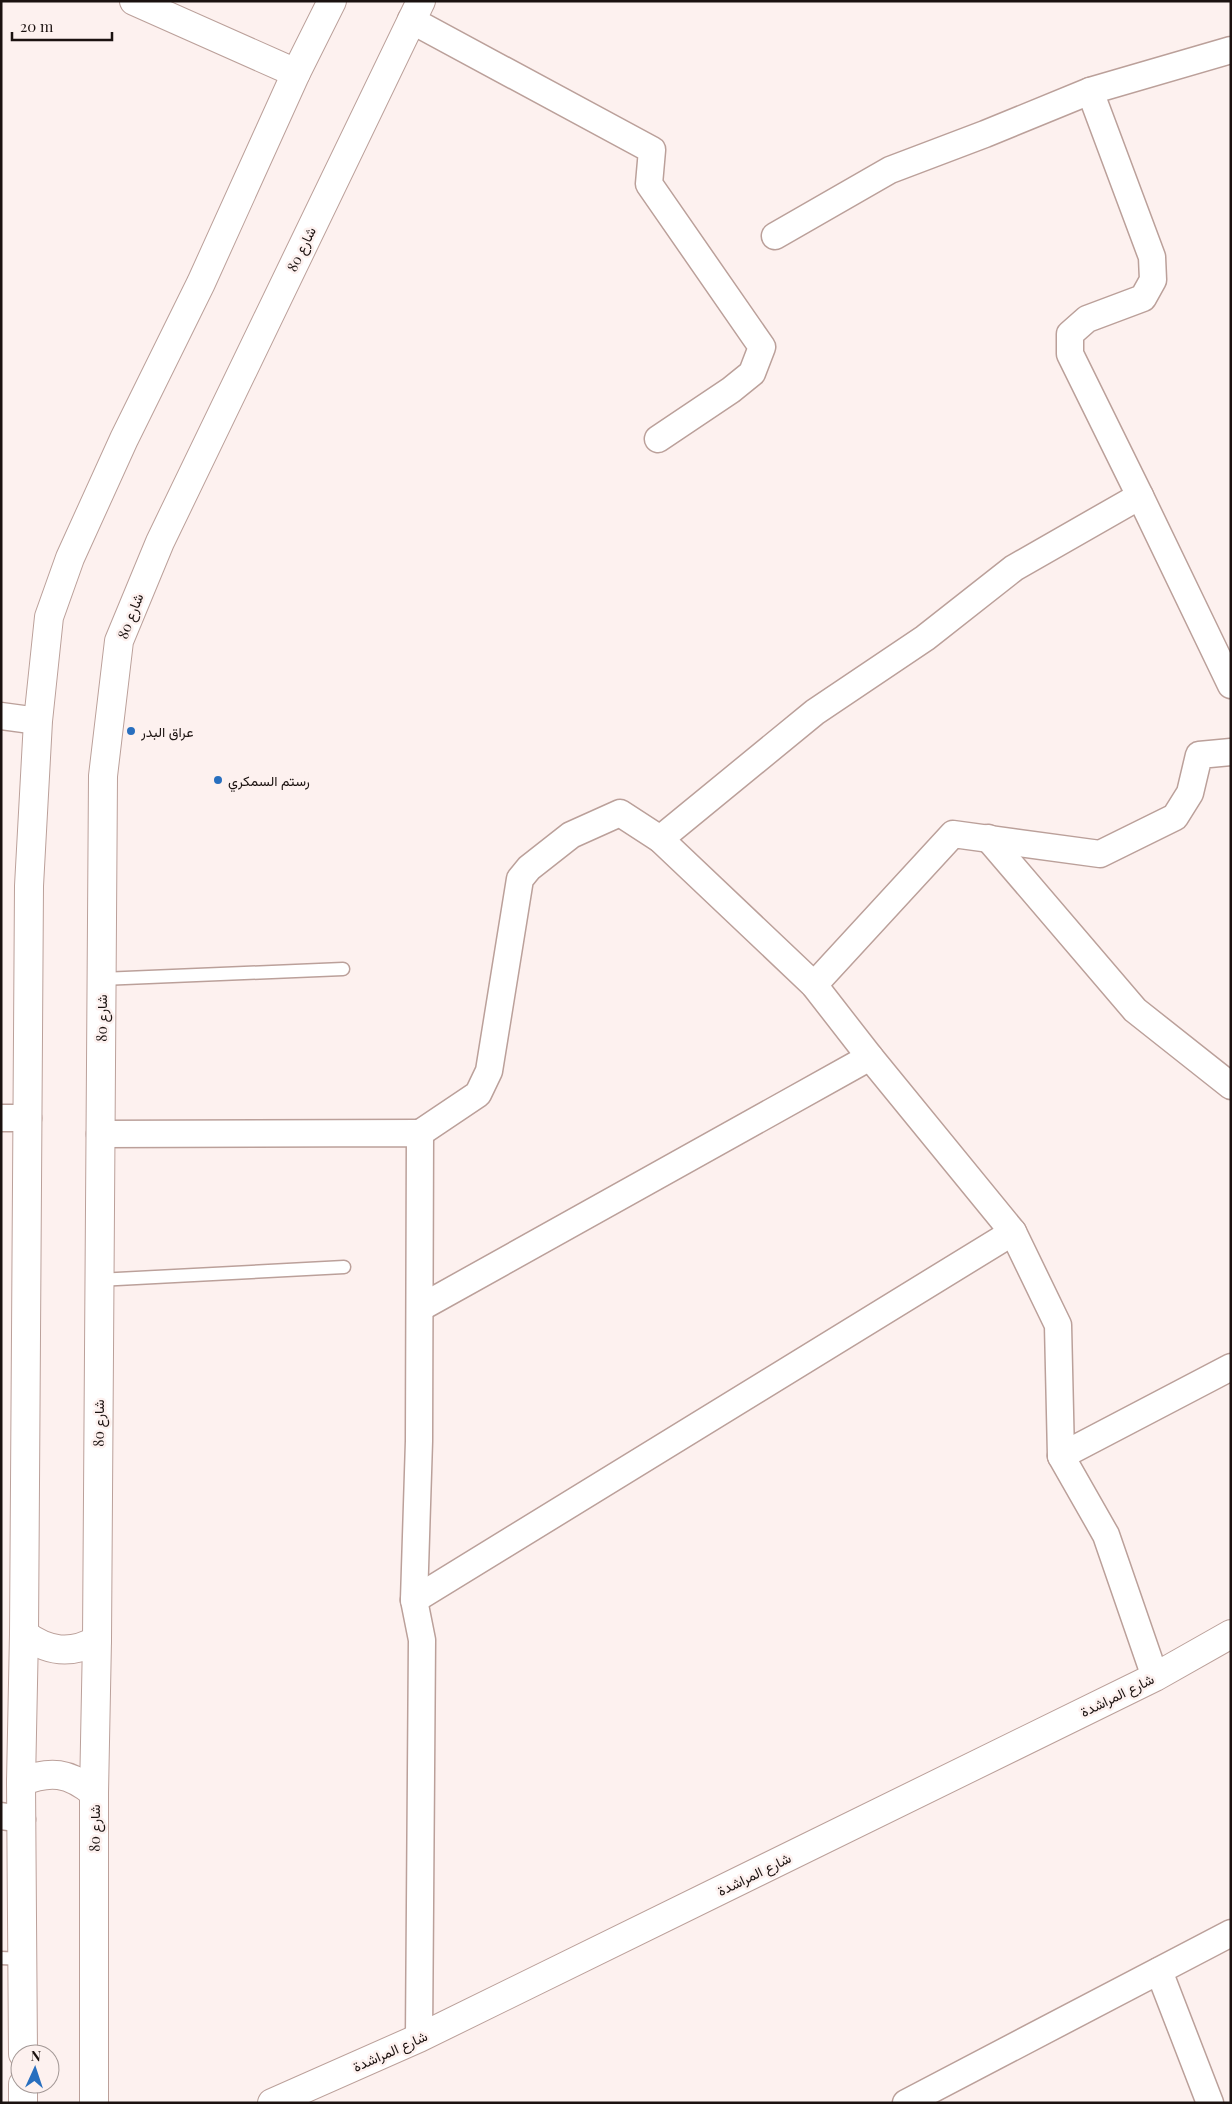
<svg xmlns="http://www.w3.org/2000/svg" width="1232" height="2104" viewBox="0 0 1232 2104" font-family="'Playfair Display',Vazirmatn,serif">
	<rect width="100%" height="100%" fill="#fdf1ef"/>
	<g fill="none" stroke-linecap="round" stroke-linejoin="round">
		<g stroke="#bba09a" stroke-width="15">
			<g id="service">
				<path d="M101,979L343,969"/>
				<path d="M98,1280L344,1267"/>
				<path d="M1,1958L23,1959"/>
			</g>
		</g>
		<g stroke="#bba09a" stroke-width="29">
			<g id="minor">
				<path d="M411,20L652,150L649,184L762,347L752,373L731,390L658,439"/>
				<path d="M775,236L890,170L985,134L1090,91L1231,50"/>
				<path d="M1140,496L1231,685"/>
				<path d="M1,716L38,721"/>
				<path d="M988,838L1135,1010L1231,1086"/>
				<path d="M660,839L815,712L925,638L1014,568L1140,496L1070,354V334L1087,319L1143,298L1153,280L1152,257L1090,91"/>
				<path d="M814,985L953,834L1100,854L1175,817L1190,793L1199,755L1231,752"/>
				<path d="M1,1118H28"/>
				<path d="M420,1133L478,1094L489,1071L520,879L529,868L571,835L620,813L660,839L814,985L870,1057L1013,1232L1058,1325L1061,1456L1106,1535L1155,1677"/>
				<path d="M100,1134L420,1133L419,1441L414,1600L422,1640L419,2038"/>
				<path d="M420,1308L870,1057"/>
				<path d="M1061,1456L1231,1367"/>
				<path d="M414,1600L1013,1232"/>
				<path d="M1,1816L22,1819"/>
				<path d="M1159,1971L1210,2103"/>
				<path d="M906,2103L1231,1933"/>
			</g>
		</g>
		<g stroke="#bba09a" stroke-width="30">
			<g id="tertiary">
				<path d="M134,1L296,73"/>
				<path d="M272,2103L419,2038L1155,1677L1231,1634"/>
			</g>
		</g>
		<g stroke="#bba09a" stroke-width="30">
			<g id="secondary">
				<path d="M24,1634C48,1652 71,1655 97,1640"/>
				<path d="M21,1782C50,1770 69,1772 94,1793"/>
				<path d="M23,2054L21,1782L24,1634L29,886L38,721L49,617L70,558L124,439L201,283L296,73L332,1"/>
				<path d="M23,2084V2103"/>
				<path d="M94,2103V1793L97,1640L103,776L119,641L160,542L421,1"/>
			</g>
		</g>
		<use href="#service" stroke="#fff" stroke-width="12"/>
		<use href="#minor" stroke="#fff" stroke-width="26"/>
		<use href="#tertiary" stroke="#fff" stroke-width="28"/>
		<use href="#secondary" stroke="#fff" stroke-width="28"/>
	</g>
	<g fill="#286fbf" stroke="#fdf1ef" stroke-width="2">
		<circle cx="131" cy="731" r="5"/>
		<circle cx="218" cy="780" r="5"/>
	</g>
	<g text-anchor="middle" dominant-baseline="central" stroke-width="5" stroke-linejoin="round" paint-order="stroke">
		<g font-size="14" fill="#1b1210" stroke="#fdf1ef">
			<text transform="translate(301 249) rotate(-64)">شارع 80</text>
			<text transform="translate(130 616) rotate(-69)">شارع 80</text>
			<text transform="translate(101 1018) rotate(-90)">شارع 80</text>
			<text transform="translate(98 1423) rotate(-90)">شارع 80</text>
			<text transform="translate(1117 1695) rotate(-26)">شارع المراشدة</text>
			<text transform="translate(94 1828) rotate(-90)">شارع 80</text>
			<text transform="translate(754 1874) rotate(-26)">شارع المراشدة</text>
			<text transform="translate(390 2051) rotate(-24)">شارع المراشدة</text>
		</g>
		<g font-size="14" fill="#1b1210" stroke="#fdf1ef" text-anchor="start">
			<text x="141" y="731">عراق البدر</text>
			<text x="228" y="780">رستم السمكري</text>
		</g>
	</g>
	<rect width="1232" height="2104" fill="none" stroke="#1b1210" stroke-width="5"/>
	<g transform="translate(35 2069) rotate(3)"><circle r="24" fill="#fdf1ef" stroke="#a39896"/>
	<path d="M0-4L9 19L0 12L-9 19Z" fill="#286fbf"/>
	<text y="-8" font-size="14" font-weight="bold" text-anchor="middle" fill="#1b1210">N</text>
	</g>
	<path d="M12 32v8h100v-8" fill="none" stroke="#1b1210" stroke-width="2.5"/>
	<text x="20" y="32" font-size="15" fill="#1b1210" stroke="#fdf1ef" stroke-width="4" paint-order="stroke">20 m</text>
</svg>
